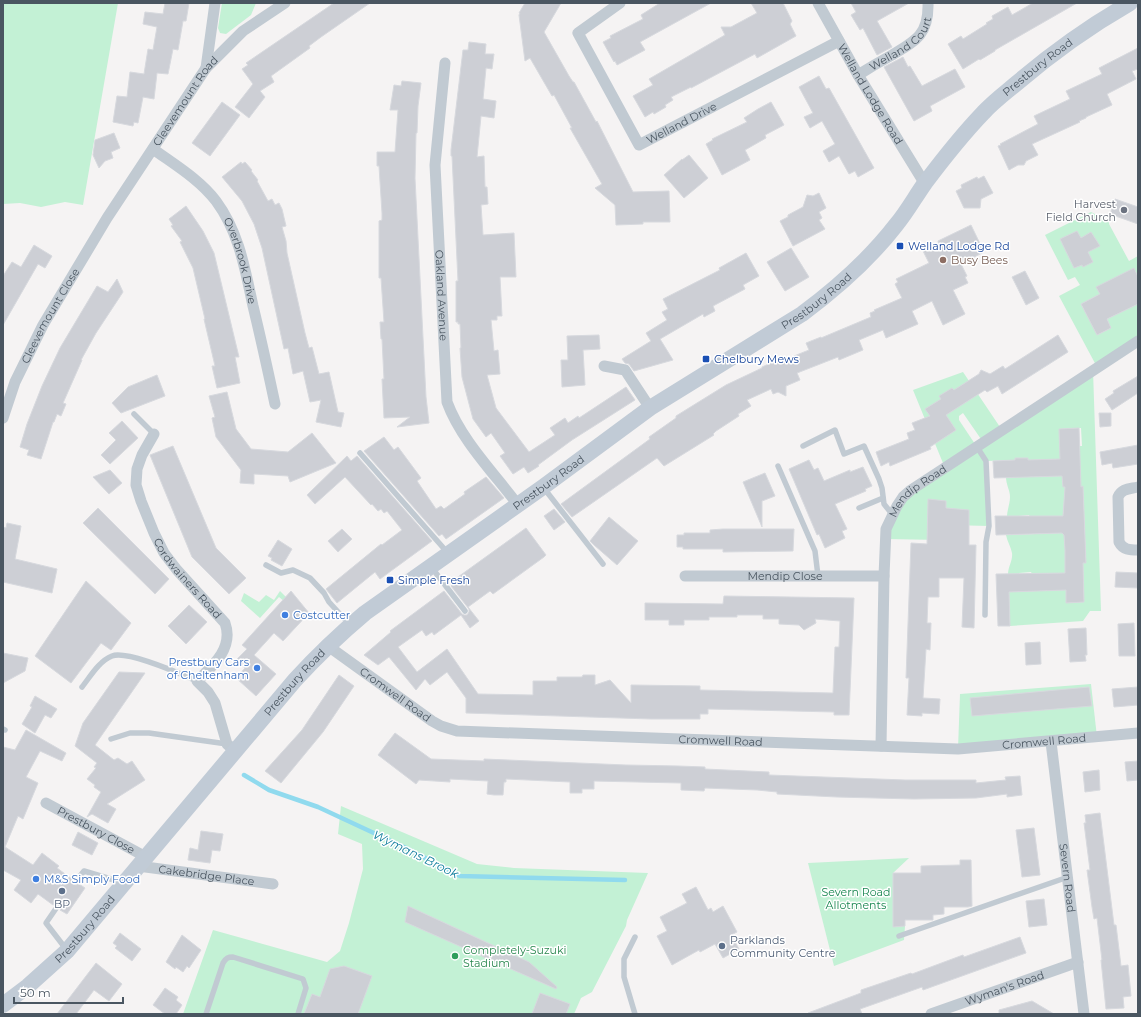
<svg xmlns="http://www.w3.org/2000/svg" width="1141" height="1017" viewBox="0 0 1141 1017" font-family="Montserrat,sans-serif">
	<rect width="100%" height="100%" fill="#f5f3f3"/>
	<g fill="#c3f1d5" fill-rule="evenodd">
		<path d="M3,3H118L83,205L65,202L41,207L20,203L3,204Z"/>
		<path d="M222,3H256L251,15L226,34L220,33L218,28Z"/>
		<path d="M1091,212L1109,221V224L1129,261L1138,256V286L1096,296L1081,304L1097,335L1111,328L1107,319L1138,304V341L1097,367L1059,296L1080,285L1075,277L1068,280L1045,235Z"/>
		<path d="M1093,370L1101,611H1090L1083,621L1010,626L1009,592L1066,590V603L1084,602L1083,563L1086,562L1083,487H1081L1079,446H1082L1081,428L1059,429L1060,446L1062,459L1028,460V458H1015V460L986,461L989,526L950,525L941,540L886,539L897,506L945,468L913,390L963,372L1002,430ZM963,413L983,442L977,447L959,420V416Z"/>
		<path d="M1062,476L1063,486L1065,487L1066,500L1064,501L1063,514L1066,516L1030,517L1029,515L1007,517C1007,510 1010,504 1010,497C1010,490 1006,485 1006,477Z"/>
		<path d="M1062,533L1064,535L1065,549H1067L1065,573L1032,574L1031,572L1019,573V575H1008C1008,566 1013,561 1012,553C1011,547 1007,541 1006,535Z"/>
		<path d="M280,591L288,599L285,602L279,597L260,618L241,601L244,593L259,602L266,595L274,600Z"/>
		<path d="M1091,684L1097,737L958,749L960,694Z"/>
		<path d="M341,806L477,864L514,868L648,873L627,920L626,926L592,992L581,998L574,1014H183L213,930L327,962L340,951L349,923L363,869L362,844L338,834Z"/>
		<path d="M909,858L893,873V926H905L904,940L834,966L808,863Z"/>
	</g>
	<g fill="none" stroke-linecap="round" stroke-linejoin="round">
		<path stroke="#90daee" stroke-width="4.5" d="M244,775L269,790L318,807L406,848L460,876L625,880"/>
	</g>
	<g fill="#cdcfd5" stroke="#d7d9de">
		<path d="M165,3H189L186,21H183L178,50L173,49L168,74L157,73L154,99L143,97L138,123L134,122L133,126L113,122L117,96L127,97L130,72L144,74L148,49L153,50L157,27L143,24L145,12L163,14Z"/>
		<path d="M334,3H370L321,37L309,46L310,48L271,76L274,82L260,91L265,97L249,118L235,107L253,84L242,69L248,65L246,63Z"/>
		<path d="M525,3H561L544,32L569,76L573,82H574L596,122L597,121L633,192L669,191L670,222H643V224L616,225L615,205L595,188L602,184L570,128H572L554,95L552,96L530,58L525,61L519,15L520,13H519Z"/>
		<path d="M660,3H711L640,42L645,50L617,65L615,61L614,62L603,42L611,38L610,36L643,19L641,15Z"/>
		<path d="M751,3H783L792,21L790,24L796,36L757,58L755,54L691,88V87L671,97L673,100L665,105L666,107L654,114L653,112L645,117L633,96L653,85L649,79L725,35L721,27H731L757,13Z"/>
		<path d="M851,3H909L877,21L892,47L877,55L863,28L860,30L851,15L856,12Z"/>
		<path d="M1033,3H1077L995,50V51L980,60L979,59L963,69L948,44L961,36L963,39L987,24L986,23L993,19L992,16L1008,7L1012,15Z"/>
		<path d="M469,42L486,44L485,54H494L492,69L486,68L483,99L496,101L494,118L481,116L477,157L484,156L485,187H487L488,204L481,205L483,235L514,233L516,277H500L502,316H497V320H491L494,351L498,350L500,374L487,375L496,408L529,452L555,435L550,428L565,418L568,423L578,416L579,418L626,387L635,400L572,440L538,465L539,466L528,473L524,467L513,474L500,456L505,453L491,433L486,437L473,419L462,377L460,348H461L460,324H458V322H456V281H458L452,156H451V150L463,50H468Z"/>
		<path d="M1138,48V69L1132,71L1136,79L1107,94L1112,105L1086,117V118L1079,121L1080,122L1032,144L1038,155L1026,161L1024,165H1018L1009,170L998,146L1001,145L1000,144L1038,124L1034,116L1070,99L1066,91L1102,74L1099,68Z"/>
		<path d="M903,57L908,67L910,66L922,86L955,69L965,87L930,106L932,111L914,121L884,67Z"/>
		<path d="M819,76L826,89L829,88L874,168L858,177L855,171L849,174L839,156L829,162L823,151L835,144L822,121L810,128L804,117L813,113L799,87Z"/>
		<path d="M402,81L421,83L418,106L417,133H416L415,178L426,397L429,423L397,427L410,417L384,418L382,379H384L382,339H381L380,322H384L381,278H379V221L382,220V213L379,166H377V152H395L398,110H390L394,85L401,86Z"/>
		<path d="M222,102L240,115L210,156L192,143Z"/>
		<path d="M771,102L784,125L765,135L766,138L745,150L750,160L722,175L706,144L713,140L712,139L747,122L744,118L758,109Z"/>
		<path d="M114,133L120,148L111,152L113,158L105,161L99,168L93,155L95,140Z"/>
		<path d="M689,155L708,178L684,198L664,175L682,159V160Z"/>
		<path d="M241,162L242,164L245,162L252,170L251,171L258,180L257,181L268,201L272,199L275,205L279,203L282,209L286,226L282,227L286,241L287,253L305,333L309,348L312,347L319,374L329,372L338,412L344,413L341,427L316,422L321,400L310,402L303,371L293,374L288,348L284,349L262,248L254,224L242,201L222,177Z"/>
		<path d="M984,176L993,193L981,199L980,208H964L956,191L962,188L961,185L977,177L978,179Z"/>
		<path d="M819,193L826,208L819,212L822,218L819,220L825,229L793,246L780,221L788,217V215L803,207L807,195L813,196Z"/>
		<path d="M1115,199L1138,207V224L1110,214Z"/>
		<path d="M186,206L203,231L214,253L239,357H235L240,383L217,388L212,366H215L204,319H205L193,268L180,242L182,241L171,226L173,225L169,219Z"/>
		<path d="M971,225L984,252L961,264L967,276L965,277L968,283L953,290L965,314L943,325L932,301L912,311L918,324L886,338L883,330L859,340L863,350L839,360L838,357L797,373L800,380L786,386V396L778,392L773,394L771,389L747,400L751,406L738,414L739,416L716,431L713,434L714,435L664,466L657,458L572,517L561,504L650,439L649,437L676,418V416L726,385L762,368V367L773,362L774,364L809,350L806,343L821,337V338L871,317L870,313L875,311L874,310L902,298L895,284L898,282L896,279L929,263L923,251L939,244L938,241Z"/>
		<path d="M1077,231L1081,238L1091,232L1100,246L1088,252L1093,262L1083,267L1082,265L1074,268L1060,239Z"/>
		<path d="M34,245L52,256L45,268L38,264L3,325V276L12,262L21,267Z"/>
		<path d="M791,248L809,277L785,291L767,262Z"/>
		<path d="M746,253L759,276L743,285L745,289L713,306L715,311L704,317L703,314L660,339L673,360L634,371L629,364L625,363L622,359L651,341L646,333L667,320L662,312L668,309L663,299L720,270L719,268Z"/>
		<path d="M1134,268L1138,277V304L1107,319L1111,328L1097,335L1081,304L1100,294L1096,287Z"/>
		<path d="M1025,271L1039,298L1026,305L1012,277Z"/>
		<path d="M117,279L123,292L96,333L81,360H82L63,403L66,404L61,416L57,414L54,422H53L41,459L27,455L29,450L20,447L27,424L42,386L60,348L97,286L108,292Z"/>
		<path d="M599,335L600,349L583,350L585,385L562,387L561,360H568L567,336Z"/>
		<path d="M1058,335L1068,352L1002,394L998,386L987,392L985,390L946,415L956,430L930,447L931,449L890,466L889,462L881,466L876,452L909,439L907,433L915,430L912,423L930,416L925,409L941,399L939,396L952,388L954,390L979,374L981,370L990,374L1003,366L1005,369Z"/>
		<path d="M157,375L165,396L121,413L112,403L128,387Z"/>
		<path d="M1138,376V393L1112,410L1105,399L1114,393L1113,391Z"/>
		<path d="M227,392L236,429L251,449L288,452L312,433L336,463L290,482L288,476L254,474V484L240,483L241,470L216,437L212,418L215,417L209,396Z"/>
		<path d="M1099,413H1111V426L1100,427Z"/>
		<path d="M122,421L138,438L110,464L101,455L116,440L109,433Z"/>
		<path d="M1079,428L1081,487L1083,486L1086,563H1083L1084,602L1066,603V590L1009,592L1010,626H998L996,574L1065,573V550L1064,535L1062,533L996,535L995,516H1063L1065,487H1063L1062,476L994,478L993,461L1015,460V458H1028V460L1060,459L1059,429Z"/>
		<path d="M384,437L394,450L398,447L421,478L417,481L436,509L441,506L444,509L465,494L464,492L486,477L504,498L446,539L442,534L439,536L364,451Z"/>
		<path d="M1138,445V464L1113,468L1112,463L1102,465L1100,452Z"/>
		<path d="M173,446L216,548L246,578L229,594L192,557L150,455Z"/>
		<path d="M347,456L351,461L357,456L432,541L380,579L375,572L337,603L326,589L381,544L382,545L402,530L387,511L384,513L381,509L378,511L372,504L371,505L345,477L315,504L307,495Z"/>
		<path d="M809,460L814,470L818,468L824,481L850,470V472L863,467L872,486L865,489L866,491L835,504L847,529L842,531L845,538L825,548L819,534L817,535L789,469Z"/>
		<path d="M110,470L122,483L109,494L93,477Z"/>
		<path d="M765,473L775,496L762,501V527L743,482Z"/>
		<path d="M928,499L946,501V508L969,510V545H976L974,628L962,627L964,578H939V597H928L927,623H931L930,650L926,649L923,698L940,699L939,714L922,713V716L907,715L909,678H906L911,543L927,544Z"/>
		<path d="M98,508L169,579L155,594L83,523Z"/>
		<path d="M554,509L565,522L554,530L544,516Z"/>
		<path d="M609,517L638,541L617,565L594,545L590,541Z"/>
		<path d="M7,523L21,526L15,559L57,569L52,593L3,582V527L6,528Z"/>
		<path d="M526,528L546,555L544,557L493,594L490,591L468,607L479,621L470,628L461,615L434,635L432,632L426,636L422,630L398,647L417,672L447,649L478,694L533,695V681H557V677H582L583,675H595V685L610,680L631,703V685L700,686V690L833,693L835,647H839L840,621L815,619L816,623L804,630L799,625L779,624V619H763V615H737V617H709V620H684V625H669V620H645V603L723,604L724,596L854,598L849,715H834V712L708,709V714H700V719H651L466,713V698L447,672L430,685L425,679L416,690L389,657L378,665L364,655L391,632L390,631L444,591L462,614L464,615H467L469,612V609L451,586L453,584L451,582Z"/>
		<path d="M342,529L352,539L338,552L328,541Z"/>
		<path d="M723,529H794L793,551L723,552V549H683V547H677V535H684V533H710V530Z"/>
		<path d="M278,540L292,549L282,566L271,560L272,558L268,556Z"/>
		<path d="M1116,572L1138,573V588L1115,587Z"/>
		<path d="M86,581L131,623L111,650L101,643L71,683L35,656Z"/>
		<path d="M291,591L309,613L283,641L274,633L254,655L276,674L256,696L236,678L245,668L236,660L247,649L242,645Z"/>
		<path d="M189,605L207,622L186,644L168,626Z"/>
		<path d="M1134,623L1135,656H1119L1118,624Z"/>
		<path d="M1086,628L1087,655H1085L1086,661L1070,662L1068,629Z"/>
		<path d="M1040,642L1041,664L1026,665L1025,643Z"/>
		<path d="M3,653L28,658L25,671L3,683Z"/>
		<path d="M119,672L145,673L95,745L114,760L118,758L127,764L132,761L145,780L107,804L116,809L108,823L92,814L87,817L101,792L94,787L95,785L87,779L96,768L94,767L97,763L75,746L83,723Z"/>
		<path d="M339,675L354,686L323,732L281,783L265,771L302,730Z"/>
		<path d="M1089,687L1092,706L972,716L970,698Z"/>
		<path d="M1138,687V705L1114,707L1112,689Z"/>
		<path d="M35,696L57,709L51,718L45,715L35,733L22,724L32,707L30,706Z"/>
		<path d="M26,730L66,753L62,761L40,751L26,777L38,783L23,819L18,816L5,847L33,865L42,853L59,866L57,868L72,879L73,884L76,885L79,884L85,888L67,914L60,910L61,907L60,904L57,903L53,905L38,894L31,903L14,890L21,880L3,870V747L15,750Z"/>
		<path d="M395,733L431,759L484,761V759L626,765L678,766L705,767V769L769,772V775L905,780H976V783L1006,780L1005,777L1020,776L1022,795L1007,797V794L976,798L914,799L837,797L777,794V792L757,790L705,788L704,791L681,790V783L594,781V789H582V793H570V782L506,779V782H504L503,795H494L487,794L488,781L450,779V782L419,780L416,784L378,755Z"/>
		<path d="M1138,761V780L1127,781L1125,762Z"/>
		<path d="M1099,770L1100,790L1085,792L1083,772Z"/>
		<path d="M1100,813L1114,925H1116L1121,966L1128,965L1131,996L1123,997L1124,1008L1106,1009L1101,960H1102L1097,918L1094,919L1092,907L1087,870H1090L1084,823H1086L1085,815Z"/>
		<path d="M1034,828L1040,875L1022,877L1016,830Z"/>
		<path d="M201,831L223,834L220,851L212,850L210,863L188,860L190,848L198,850Z"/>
		<path d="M78,832L98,843L92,855L72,845Z"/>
		<path d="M960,860H971L972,906L968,907H944V914L933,915V920H905V926L893,927V873H921V866L960,865Z"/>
		<path d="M696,887L708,910L711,908L713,912L723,906L737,932L731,935L739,949L723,958L715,944L700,952L699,950L672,965L657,936L667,931L660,917L687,903L682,894Z"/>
		<path d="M1044,899L1047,925L1029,927L1026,901Z"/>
		<path d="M408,906L529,962L557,987L556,989L405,922Z"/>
		<path d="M120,933L141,949L132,961L115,948L117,946L113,943Z"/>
		<path d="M182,935L201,950L189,968L187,966L183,972L176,967L175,969L166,962Z"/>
		<path d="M1020,937L1026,953L923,990L922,987L877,1003L860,1009L862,1014H809L808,1013L861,993V990L911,973L912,974L963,955L964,957Z"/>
		<path d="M96,963L122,984L109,1001L94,990L76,1014H57Z"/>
		<path d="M344,966L372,976L358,1014H304L312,994L320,997L330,969Z"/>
		<path d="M165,988L178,997L176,1000L182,1005L176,1014H165L153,1005Z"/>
		<path d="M540,993L570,1004L566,1014H532Z"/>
		<path d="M1032,1001L1054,1014H999V1010Z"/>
	</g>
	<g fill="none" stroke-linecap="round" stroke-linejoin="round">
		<g stroke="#c1cad2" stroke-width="5.5">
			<path d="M134,414L154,434"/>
			<path d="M803,446L835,430L844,454L864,446L879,479L882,488L884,504L892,514"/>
			<path d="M977,447L986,461L989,526L986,542L985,615"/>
			<path d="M360,453L447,552"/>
			<path d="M778,466L815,551L818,576"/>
			<path d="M543,487L603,564"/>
			<path d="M859,508L883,498"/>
			<path d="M266,565L281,573L293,570L310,578L324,593L329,602L350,625"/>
			<path d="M432,568L465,611"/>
			<path d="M82,687C90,677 99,661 112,656C127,650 181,674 197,681"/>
			<path d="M3,729L5,730"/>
			<path d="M111,739L130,733H149L227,744"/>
			<path d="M76,881L84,871L121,882"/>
			<path d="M57,907L46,923L66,949"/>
			<path d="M899,936L1068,877"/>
			<path d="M635,937L624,959V977L635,1014"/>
			<path d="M206,1014L223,963C226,958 228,957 233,957L303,979L306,988L298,1014"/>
		</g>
		<g stroke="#c1cad2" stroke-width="11">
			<path id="s1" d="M620,3L578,33L639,145L839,41"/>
			<path id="s2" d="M818,3L858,75L925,184"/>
			<path id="s3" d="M445,63L435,165L447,402C461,440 494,473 518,505"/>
			<path d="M206,68L215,3"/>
			<path id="s4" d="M858,75C869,68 881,61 892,55C916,41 929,34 928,3"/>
			<path id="s5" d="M153,149C175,165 199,179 216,201C239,232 245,269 253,306C261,339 268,371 275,404"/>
			<path d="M604,366L625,370L650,408"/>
			<path id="s6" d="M3,418L15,382L43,325L107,218L206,68L243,31L285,3"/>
			<path id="s7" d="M154,434L142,455L137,469L136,485L141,501L154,533L164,553L177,570L225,623C234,648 213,666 197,681L208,692L215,703L227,744L235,751"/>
			<path d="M1138,487C1130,489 1122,488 1118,497L1119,542C1123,550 1130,550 1138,550"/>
			<path id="s8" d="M685,576H884"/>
			<path id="s9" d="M328,646L432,721L441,726L457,731L958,749L1138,733"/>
			<path id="s10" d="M1051,742L1084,1014"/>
			<path id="s11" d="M881,746L884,576L886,529L897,506L903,497L911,490L1138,341"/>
			<path id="s12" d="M46,803L146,857"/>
			<path id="s13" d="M138,866L273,884"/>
			<path id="s14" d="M931,1014L1078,962"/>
		</g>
		<path stroke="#c1cbd6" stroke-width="16" id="s15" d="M3,1005L28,986L67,951L295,680C317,656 340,634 365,613L543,487L650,408L802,314C837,288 869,260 896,225C907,212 915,197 925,183C943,159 962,135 983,113C993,102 1005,93 1017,83C1052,53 1090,26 1130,3"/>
	</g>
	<circle fill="#6b7280" stroke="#fff" stroke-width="1.5" cx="1124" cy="210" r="4"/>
	<g fill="#1a4fb4" stroke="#fff" stroke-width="1.5">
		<rect x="896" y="242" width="8" height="8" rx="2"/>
		<rect x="702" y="355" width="8" height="8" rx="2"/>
		<rect x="386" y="576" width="8" height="8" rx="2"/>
	</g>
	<circle fill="#8d6e63" stroke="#fff" stroke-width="1.5" cx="943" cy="260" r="4"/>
	<g fill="#3f7fe0" stroke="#fff" stroke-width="1.5">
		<circle cx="285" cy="615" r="4"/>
		<circle cx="257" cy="668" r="4"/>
		<circle cx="36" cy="879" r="4"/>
	</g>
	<g fill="#5c6f8a" stroke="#fff" stroke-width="1.5">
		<circle cx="62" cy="891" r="4"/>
		<circle cx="722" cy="946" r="4"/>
	</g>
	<circle fill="#2e9e5b" stroke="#fff" stroke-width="1.5" cx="455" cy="956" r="4"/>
	<g text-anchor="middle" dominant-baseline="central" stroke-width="3" stroke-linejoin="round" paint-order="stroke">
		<g font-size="11" fill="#4a5661" stroke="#fff">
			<text stroke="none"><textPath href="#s4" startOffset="54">Welland Court</textPath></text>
			<text stroke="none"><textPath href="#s15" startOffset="1408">Prestbury Road</textPath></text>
			<text stroke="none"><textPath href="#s2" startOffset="105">Welland Lodge Road</textPath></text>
			<text stroke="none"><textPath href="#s6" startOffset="367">Cleevemount Road</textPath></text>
			<text stroke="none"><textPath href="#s1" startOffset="227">Welland Drive</textPath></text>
			<text stroke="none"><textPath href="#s5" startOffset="147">Overbrook Drive</textPath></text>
			<text stroke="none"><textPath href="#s3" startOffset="233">Oakland Avenue</textPath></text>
			<text stroke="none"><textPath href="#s15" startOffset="1084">Prestbury Road</textPath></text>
			<text stroke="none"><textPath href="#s6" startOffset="113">Cleevemount Close</textPath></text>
			<text stroke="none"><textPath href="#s15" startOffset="760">Prestbury Road</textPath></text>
			<text stroke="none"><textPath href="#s11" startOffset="268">Mendip Road</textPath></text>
			<text stroke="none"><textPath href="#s8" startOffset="100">Mendip Close</textPath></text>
			<text stroke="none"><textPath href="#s7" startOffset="163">Cordwainers Road</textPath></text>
			<text stroke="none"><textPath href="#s15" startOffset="436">Prestbury Road</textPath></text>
			<text stroke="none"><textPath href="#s9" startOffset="83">Cromwell Road</textPath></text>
			<text stroke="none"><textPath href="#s9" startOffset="419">Cromwell Road</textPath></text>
			<text stroke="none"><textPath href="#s9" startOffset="743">Cromwell Road</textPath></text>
			<text stroke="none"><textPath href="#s12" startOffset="57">Prestbury Close</textPath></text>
			<text stroke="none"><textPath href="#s13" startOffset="69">Cakebridge Place</textPath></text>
			<text stroke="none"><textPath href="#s10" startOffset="137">Severn Road</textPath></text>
			<text stroke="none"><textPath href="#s15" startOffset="112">Prestbury Road</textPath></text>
			<text stroke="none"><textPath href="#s14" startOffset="78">Wyman's Road</textPath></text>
		</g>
		<g font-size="11" fill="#5b616d" stroke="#fff" text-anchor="end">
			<text x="1116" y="204">Harvest<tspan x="1116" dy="13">Field Church</tspan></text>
		</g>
		<g font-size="11" fill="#164399" stroke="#fff" text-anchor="start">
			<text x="908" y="246">Welland Lodge Rd</text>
			<text x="714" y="359">Chelbury Mews</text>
			<text x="398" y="580">Simple Fresh</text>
		</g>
		<g font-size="11" fill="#785e54" stroke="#fff" text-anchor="start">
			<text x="951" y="260">Busy Bees</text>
		</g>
		<g font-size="11" fill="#366cbe" stroke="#fff" text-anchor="start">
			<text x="293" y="615">Costcutter</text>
			<text x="249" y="662" text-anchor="end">Prestbury Cars<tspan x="249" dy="13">of Cheltenham</tspan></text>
			<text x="44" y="879">M&amp;S Simply Food</text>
		</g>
		<g font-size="11" fill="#17864f" stroke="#fff">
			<text x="856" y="892">Severn Road<tspan x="856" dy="13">Allotments</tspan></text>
		</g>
		<g font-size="11" fill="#4e5e75" stroke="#fff">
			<text x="62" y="904">BP</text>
			<text x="730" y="940" text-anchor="start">Parklands<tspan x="730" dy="13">Community Centre</tspan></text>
		</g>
		<g font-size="11" fill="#27864d" stroke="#fff" text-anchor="start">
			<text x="463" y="950">Completely-Suzuki<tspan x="463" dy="13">Stadium</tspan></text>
		</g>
		<g font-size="12" font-style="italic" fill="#0c7c9b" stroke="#fff">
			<text transform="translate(416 854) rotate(26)">Wymans Brook</text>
		</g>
	</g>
	<rect width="1141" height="1017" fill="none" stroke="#4a5661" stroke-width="8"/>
	<path d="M14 997v6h109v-6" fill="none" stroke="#4a5661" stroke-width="2"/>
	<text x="20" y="997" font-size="12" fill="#4a5661" stroke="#ffffff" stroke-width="3" paint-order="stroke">50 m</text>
</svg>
